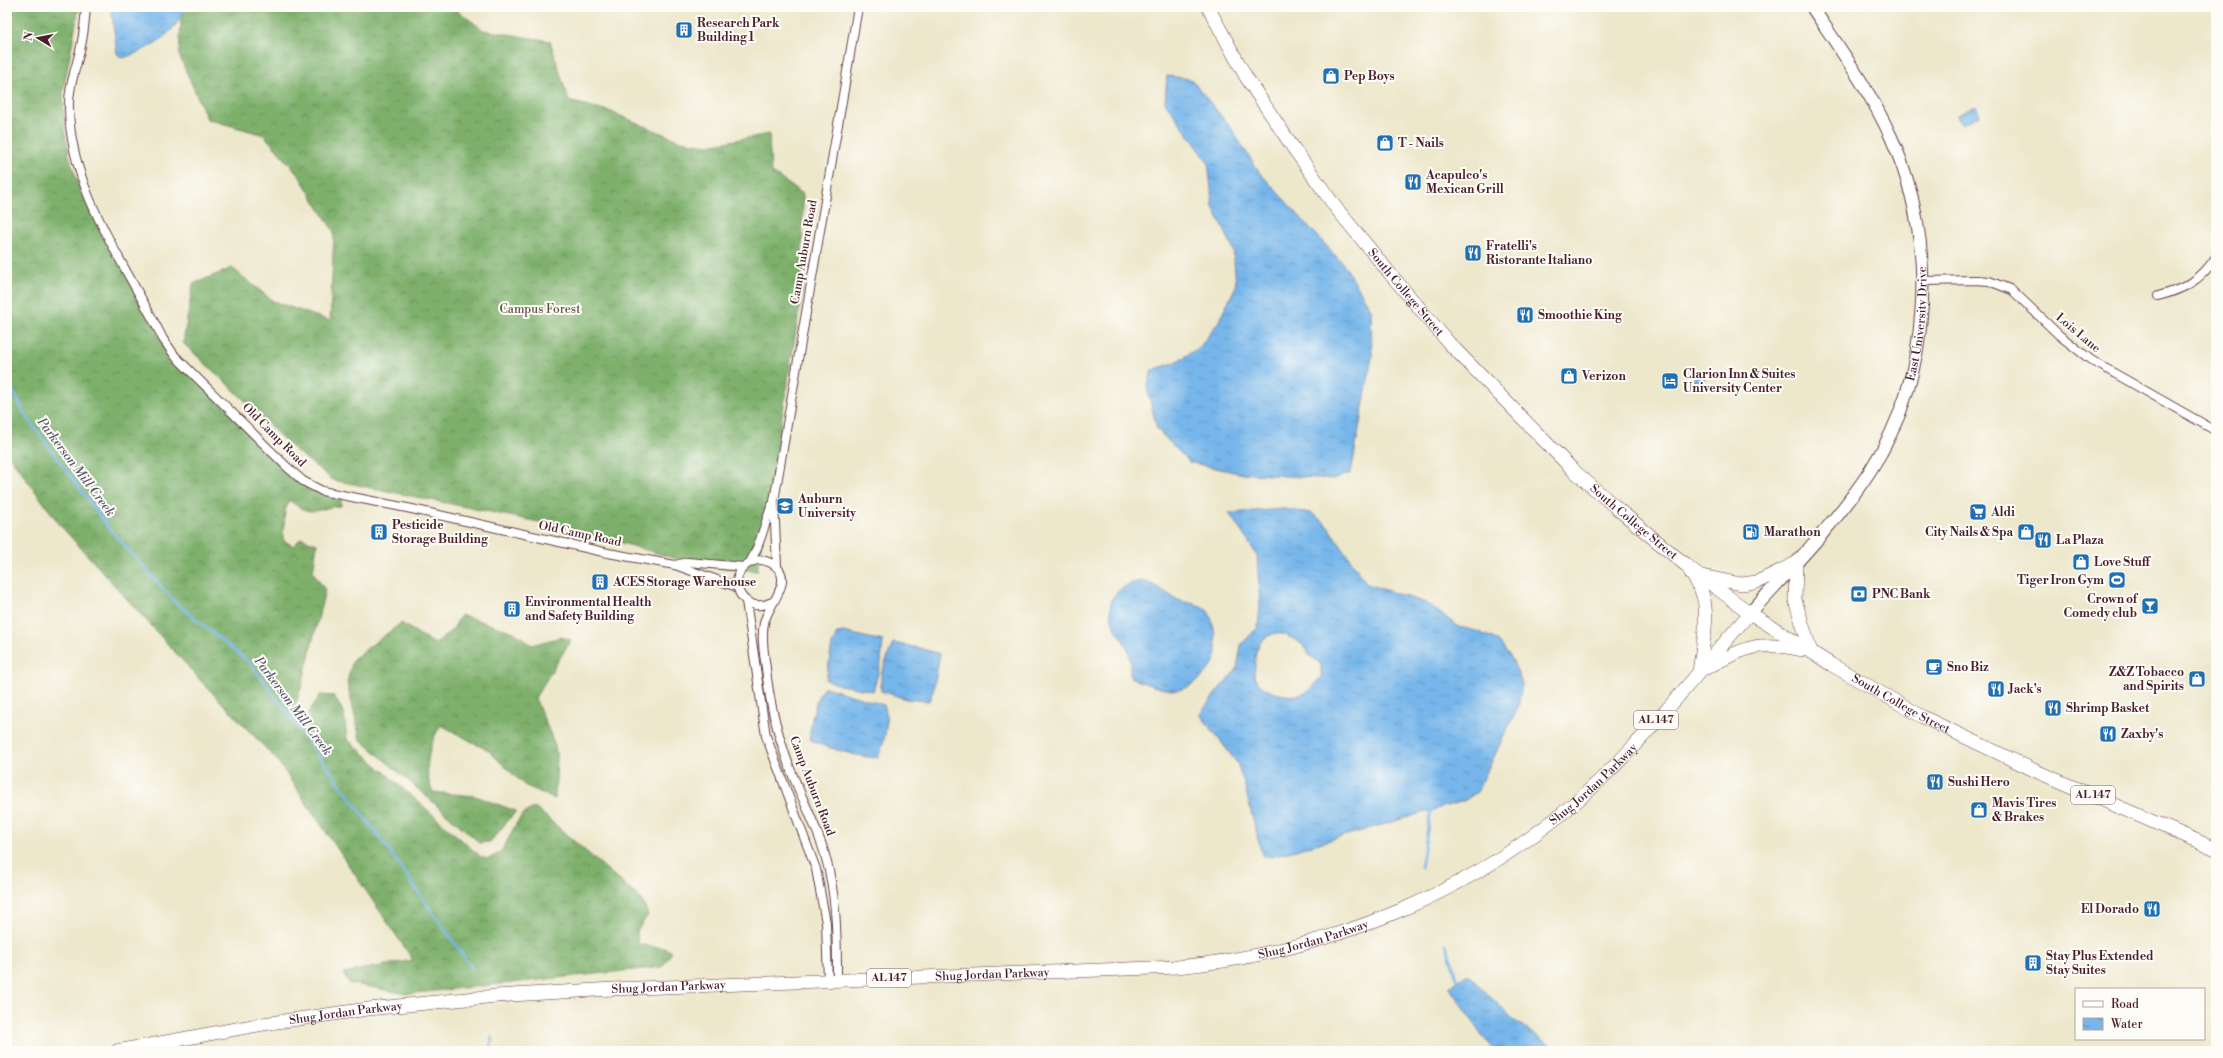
<svg xmlns="http://www.w3.org/2000/svg" width="2223" height="1058" viewBox="0 0 2223 1058" font-family="'Libre Bodoni',serif">
	<defs>
		<pattern id="forest-crowns" width="20" height="18" patternUnits="userSpaceOnUse"><rect width="20" height="18" fill="#7eb06c"/><path d="M2 6a3 3 0 1 1 6 0M12 15a3 3 0 1 1 6 0" fill="none" stroke="#698f59"/></pattern>
		<pattern id="water-ripples" width="26" height="14" patternUnits="userSpaceOnUse"><rect width="26" height="14" fill="#76b6ea"/><path d="M2 4q2-2 4 0t4 0M15 11q2-2 4 0t4 0" fill="none" stroke="#6393be"/></pattern>
	</defs>
	<rect width="100%" height="100%" fill="#fdfcf7"/>
	<filter id="ink" filterUnits="userSpaceOnUse"><feTurbulence type="fractalNoise" baseFrequency=".025" numOctaves="2"/><feDisplacementMap in="SourceGraphic" scale="8" xChannelSelector="R" yChannelSelector="G"/><feConvolveMatrix kernelMatrix="1 2 1 2 8 2 1 2 1" color-interpolation-filters="sRGB"/></filter>
	<filter id="wash" filterUnits="userSpaceOnUse"><feTurbulence type="fractalNoise" baseFrequency=".012" numOctaves="4" result="noise"/><feDisplacementMap in="SourceGraphic" scale="16" xChannelSelector="R" yChannelSelector="G"/><feGaussianBlur stdDeviation="0.9" result="paint"/><feColorMatrix in="noise" values="0 0 0 0 0 0 0 0 0 0 0 0 0 0 0 0 0 1.4 0 .05"/><feComposite in="paint" operator="in"/></filter>
	<g filter="url(#wash)">
		<rect width="100%" height="100%" fill="#ede7cb"/>
		<g fill="url(#forest-crowns)" stroke="#64684c">
			<path d="M7,7H79L63,92L65,132L69,155L81,193L163,342L294,479L305,487L341,499V506C329,506 322,511 312,511C304,512 295,504 289,500L285,511L283,540L293,546L301,538L317,544L313,572L325,590L302,685L294,709L302,723L320,695L334,696L344,713L347,739L481,857L488,859C491,857 496,855 499,853C511,841 516,810 536,808L642,900L648,915L637,931L638,943C652,949 660,944 672,952L662,967L406,994L349,983L343,973L413,960L277,760L202,682L60,525L7,453Z"/>
			<path d="M185,7H453L483,30L550,41L569,101L609,111L680,141L709,145L769,134L771,172L803,194L802,294L757,571L694,564L578,530L333,480L290,446L237,393L183,343L193,284L232,268L273,301L330,321L334,232L298,174L264,135L207,119L179,55L181,19Z"/>
			<path d="M461,615L514,632L532,645L561,637L571,640L535,698L555,745L557,759L555,799L524,785L489,751L441,725C429,743 422,772 433,792L475,796L516,811L490,842L480,843L360,739L347,682L353,659L401,623L435,644L453,629Z"/>
		</g>
		<g fill="url(#water-ripples)" stroke="#606a8a" fill-rule="evenodd">
			<path d="M111,7H185C176,35 149,49 123,58L117,54Z"/>
			<path d="M1167,76L1191,79L1231,128L1259,172L1345,266L1371,309L1372,357L1351,473L1335,479L1238,473L1189,462L1157,429L1147,388L1152,370L1174,363L1200,347L1219,321L1236,286L1233,248L1213,207L1208,162L1165,102Z"/>
			<path d="M1976,106L1980,115L1962,124L1957,115Z"/>
			<path d="M1702,372L1706,374V378L1701,380L1699,385L1694,386L1693,379Z"/>
			<path d="M1284,509L1311,513L1326,524L1367,584L1426,603L1459,627L1476,631L1497,640L1512,659L1522,684L1518,707L1477,792L1464,801L1271,857L1262,855L1244,783L1237,763L1200,714L1219,689L1237,669L1241,645L1258,627L1260,606L1257,555L1229,513ZM1277,633L1286,635L1299,642L1306,648L1309,655L1321,664V677L1306,693C1290,699 1265,694 1255,679C1253,674 1255,671 1255,666C1254,650 1259,637 1277,633Z"/>
			<path d="M1140,581C1154,583 1163,591 1174,598C1184,604 1197,602 1206,609C1214,616 1218,649 1215,659C1211,672 1190,690 1176,690C1160,690 1144,683 1130,677C1130,667 1131,658 1128,649C1124,639 1116,632 1113,622C1104,599 1119,585 1140,581Z"/>
			<path d="M843,632L883,641L881,663L873,691L840,685L826,680L832,645L837,633Z"/>
			<path d="M893,643L919,648L940,654L933,691L929,701L906,699L881,691V674Z"/>
			<path d="M825,687L884,705C890,718 884,745 878,757C869,760 818,746 810,739C809,729 816,692 825,687Z"/>
			<path d="M1468,974L1515,1021L1559,1051H1493L1449,987Z"/>
		</g>
		<g fill="none" stroke-linecap="round" stroke-linejoin="round">
			<g stroke="#76b6ea" stroke-width="2.5">
				<path d="M7,378L24,413L108,527L177,604L251,664L388,849L472,968"/>
				<path d="M1421,867L1431,810"/>
				<path d="M1446,944L1458,981"/>
				<path d="M490,1051L492,1037"/>
			</g>
		</g>
	</g>
	<g filter="url(#ink)">
		<g fill="none" stroke-linecap="round" stroke-linejoin="round">
			<g stroke="#623d43" stroke-width="10">
				<g id="minor">
					<path d="M86,7C85,20 84,33 81,46C77,66 68,87 69,108C70,192 127,266 163,339L175,356L286,466L303,481L322,491L412,509L608,553L675,565L737,587"/>
					<path d="M1922,281L1977,280L1989,281L2012,290L2059,335L2091,360L2216,431"/>
					<path d="M2158,296C2185,289 2201,280 2216,257"/>
					<path d="M750,562C761,544 764,524 772,505"/>
					<path d="M675,565L688,562L744,567"/>
					<path d="M777,567L774,501L858,7"/>
					<path d="M746,601L766,736L816,869L826,923L828,981"/>
					<path d="M772,602C741,617 723,575 751,562C757,559 765,560 771,563C798,578 768,604 764,623C761,637 764,654 766,668C769,702 779,739 791,771C802,799 817,826 825,855C837,896 837,937 837,980"/>
				</g>
			</g>
			<g stroke="#623d43" stroke-width="14">
				<g id="secondary">
					<path id="s1" d="M1750,613C1791,568 1836,523 1870,471C1933,374 1938,241 1891,137C1870,91 1840,49 1812,7"/>
				</g>
			</g>
			<g stroke="#623d43" stroke-width="14">
				<g id="primary">
					<path id="s2" d="M1208,7L1246,77L1292,146L1336,208L1392,276L1449,343L1573,470L1619,510L1687,566L1750,613L1832,665L1923,717L2038,772L2216,849"/>
					<path d="M1690,571C1693,577 1698,583 1701,590C1711,614 1702,647 1699,672"/>
					<path d="M1702,576L1741,584L1757,582L1796,563L1795,600L1811,652"/>
					<path d="M1706,668C1748,647 1755,640 1802,650"/>
					<path id="s3" d="M117,1051L263,1024L368,1009L496,996L613,989L1177,967C1331,952 1484,890 1598,782C1653,730 1700,670 1750,613"/>
				</g>
			</g>
			<use href="#minor" stroke="#fff" stroke-width="8"/>
			<use href="#secondary" stroke="#fff" stroke-width="12"/>
			<use href="#primary" stroke="#fff" stroke-width="13"/>
		</g>
	</g>
	<defs>
		<g id="building-square" transform="scale(0.9)"><rect x="-9" y="-9" width="18" height="18" rx="4" fill="#1f6fb2" stroke="#fdfcf7"/><path d="M-4-6H4V6H1V3H-1V6H-4ZM-2.5-4.3h1.7v1.8h-1.7ZM.8-4.3h1.7v1.8H.8ZM-2.5-1h1.7V.8h-1.7ZM.8-1h1.7V.8H.8Z" fill="#fff"/></g>
		<g id="shop-square" transform="scale(0.9)"><rect x="-9" y="-9" width="18" height="18" rx="4" fill="#1f6fb2" stroke="#fdfcf7"/><path d="M-5-2.5h2.3a2.7 3.5 0 0 1 5.4 0H5L5.5 6h-11ZM-1.5-2.5h3a1.5 2.3 0 0 0-3 0Z" fill="#fff"/></g>
		<g id="restaurant-square" transform="scale(0.9)"><rect x="-9" y="-9" width="18" height="18" rx="4" fill="#1f6fb2" stroke="#fdfcf7"/><path d="M-5-6h1v4h1v-4h1v4h1v-4h1v5L-1.5 .5V6h-2V.5L-5-1ZM5-6V6H3V1.5H1.5Q1.5-4 5-6Z" fill="#fff"/></g>
		<g id="hotel-square" transform="scale(0.9)"><rect x="-9" y="-9" width="18" height="18" rx="4" fill="#1f6fb2" stroke="#fdfcf7"/><path d="M-6-4.5h1.5V1H6V5H4.5V3h-9V5H-6ZM-4 0a1.8 1.8 0 1 1 3.6 0ZM.5 0V-2.5h3Q6-2.5 6 0Z" fill="#fff"/></g>
		<g id="university-square" transform="scale(0.9)"><rect x="-9" y="-9" width="18" height="18" rx="4" fill="#1f6fb2" stroke="#fdfcf7"/><path d="M0-5L7-2L0 1L-7-2ZM-4 1L0 2.5L4 1V4Q0 6-4 4Z" fill="#fff"/></g>
		<g id="supermarket-square" transform="scale(0.9)"><rect x="-9" y="-9" width="18" height="18" rx="4" fill="#1f6fb2" stroke="#fdfcf7"/><path d="M-6-5.5h2.5l.6 2H6L4.5 2H-2.5L-4.4-4H-6ZM-1.5 3.2a1.3 1.3 0 1 0 .1 0ZM3 3.2a1.3 1.3 0 1 0 .1 0Z" fill="#fff"/></g>
		<g id="fuel-square" transform="scale(0.9)"><rect x="-9" y="-9" width="18" height="18" rx="4" fill="#1f6fb2" stroke="#fdfcf7"/><path d="M-5.5-6h7V0h2V4h1.3V-2.5L3-4.5l.8-.8L6-3V5H2.5V1h-1V6h-7ZM-4.2-4.7v3.2H.2V-4.7Z" fill="#fff"/></g>
		<g id="stadium-square" transform="scale(0.9)"><rect x="-9" y="-9" width="18" height="18" rx="4" fill="#1f6fb2" stroke="#fdfcf7"/><path d="M0-5a6.5 5 0 1 0 0 10a6.5 5 0 1 0 0-10ZM-3.5-1.8h7v3.6h-7Z" fill="#fff"/></g>
		<g id="bank-square" transform="scale(0.9)"><rect x="-9" y="-9" width="18" height="18" rx="4" fill="#1f6fb2" stroke="#fdfcf7"/><path d="M-6-4H6V4H-6ZM0-2.3a2.3 2.3 0 1 0 0 4.6a2.3 2.3 0 1 0 0-4.6Z" fill="#fff"/></g>
		<g id="bar-square" transform="scale(0.9)"><rect x="-9" y="-9" width="18" height="18" rx="4" fill="#1f6fb2" stroke="#fdfcf7"/><path d="M-6-5H6L.8 .8V4.5H3.5V6h-7V4.5H-.8V.8Z" fill="#fff"/></g>
		<g id="cafe-square" transform="scale(0.9)"><rect x="-9" y="-9" width="18" height="18" rx="4" fill="#1f6fb2" stroke="#fdfcf7"/><path d="M-5.5-4.5H6V0H3Q3 3.5 0 3.5H-2.5Q-5.5 3.5-5.5 0ZM3-3.2v2h1.7v-2ZM-6 4.5H4V6H-6Z" fill="#fff"/></g>
	</defs>
	<g fill-rule="evenodd">
		<use href="#building-square" x="684" y="30"/>
		<use href="#shop-square" x="1331" y="76"/>
		<use href="#shop-square" x="1385" y="143"/>
		<use href="#restaurant-square" x="1413" y="182"/>
		<use href="#restaurant-square" x="1473" y="253"/>
		<use href="#restaurant-square" x="1525" y="315"/>
		<use href="#shop-square" x="1569" y="376"/>
		<use href="#hotel-square" x="1670" y="381"/>
		<use href="#university-square" x="785" y="506"/>
		<use href="#supermarket-square" x="1978" y="512"/>
		<use href="#building-square" x="379" y="532"/>
		<use href="#fuel-square" x="1751" y="532"/>
		<use href="#shop-square" x="2026" y="532"/>
		<use href="#restaurant-square" x="2043" y="540"/>
		<use href="#shop-square" x="2081" y="562"/>
		<use href="#stadium-square" x="2117" y="580"/>
		<use href="#building-square" x="600" y="582"/>
		<use href="#bank-square" x="1859" y="594"/>
		<use href="#bar-square" x="2150" y="606"/>
		<use href="#building-square" x="512" y="609"/>
		<use href="#cafe-square" x="1934" y="667"/>
		<use href="#shop-square" x="2197" y="679"/>
		<use href="#restaurant-square" x="1996" y="689"/>
		<use href="#restaurant-square" x="2053" y="708"/>
		<use href="#restaurant-square" x="2108" y="734"/>
		<use href="#restaurant-square" x="1935" y="782"/>
		<use href="#shop-square" x="1979" y="810"/>
		<use href="#restaurant-square" x="2152" y="909"/>
		<use href="#building-square" x="2033" y="963"/>
	</g>
	<g text-anchor="middle" dominant-baseline="central" stroke-width="4" stroke-linejoin="round" paint-order="stroke">
		<g fill="#fdfcf7" stroke="#806168" stroke-width="1">
			<rect x="1634" y="711" width="44" height="18" rx="3"/>
			<rect x="2071" y="786" width="44" height="18" rx="3"/>
			<rect x="867" y="969" width="44" height="18" rx="3"/>
		</g>
		<g font-size="11" font-weight="bold" fill="#4a1f2b">
			<text x="1656" y="720">AL 147</text>
			<text x="2093" y="795">AL 147</text>
			<text x="889" y="978">AL 147</text>
		</g>
		<g font-size="12" font-weight="bold" fill="#4a1f2b" stroke="#fdfcf7" text-anchor="start">
			<text x="697" y="23">Research Park<tspan x="697" dy="14">Building 1</tspan></text>
			<text x="1344" y="76">Pep Boys</text>
			<text x="1398" y="143">T - Nails</text>
			<text x="1426" y="175">Acapulco's<tspan x="1426" dy="14">Mexican Grill</tspan></text>
			<text x="1486" y="246">Fratelli's<tspan x="1486" dy="14">Ristorante Italiano</tspan></text>
			<text x="1538" y="315">Smoothie King</text>
			<text x="1683" y="374">Clarion Inn &amp; Suites<tspan x="1683" dy="14">University Center</tspan></text>
			<text x="1582" y="376">Verizon</text>
			<text x="798" y="499">Auburn<tspan x="798" dy="14">University</tspan></text>
			<text x="1991" y="512">Aldi</text>
			<text x="392" y="525">Pesticide<tspan x="392" dy="14">Storage Building</tspan></text>
			<text x="1764" y="532">Marathon</text>
			<text x="2013" y="532" text-anchor="end">City Nails &amp; Spa</text>
			<text x="2056" y="540">La Plaza</text>
			<text x="2094" y="562">Love Stuff</text>
			<text x="2104" y="580" text-anchor="end">Tiger Iron Gym</text>
			<text x="613" y="582">ACES Storage Warehouse</text>
			<text x="1872" y="594">PNC Bank</text>
			<text x="2137" y="599" text-anchor="end">Crown of<tspan x="2137" dy="14">Comedy club</tspan></text>
			<text x="525" y="602">Environmental Health<tspan x="525" dy="14">and Safety Building</tspan></text>
			<text x="1947" y="667">Sno Biz</text>
			<text x="2184" y="672" text-anchor="end">Z&amp;Z Tobacco<tspan x="2184" dy="14">and Spirits</tspan></text>
			<text x="2009" y="689">Jack's</text>
			<text x="2066" y="708">Shrimp Basket</text>
			<text x="2121" y="734">Zaxby's</text>
			<text x="1948" y="782">Sushi Hero</text>
			<text x="1992" y="803">Mavis Tires<tspan x="1992" dy="14">&amp; Brakes</tspan></text>
			<text x="2139" y="909" text-anchor="end">El Dorado</text>
			<text x="2046" y="956">Stay Plus Extended<tspan x="2046" dy="14">Stay Suites</tspan></text>
		</g>
		<g font-size="12" fill="#4a1f2b" stroke="#fdfcf7">
			<text transform="translate(804 252) rotate(-80)">Camp Auburn Road</text>
			<text stroke="none"><textPath href="#s2" startOffset="348">South College Street</textPath></text>
			<text stroke="none"><textPath href="#s1" startOffset="343">East University Drive</textPath></text>
			<text transform="translate(2078 333) rotate(40)">Lois Lane</text>
			<text transform="translate(274 435) rotate(45)">Old Camp Road</text>
			<text stroke="none"><textPath href="#s2" startOffset="672">South College Street</textPath></text>
			<text transform="translate(580 534) rotate(12)">Old Camp Road</text>
			<text stroke="none"><textPath href="#s2" startOffset="996">South College Street</textPath></text>
			<text stroke="none"><textPath href="#s3" startOffset="1528">Shug Jordan Parkway</textPath></text>
			<text transform="translate(812 786) rotate(69)">Camp Auburn Road</text>
			<text stroke="none"><textPath href="#s3" startOffset="1204">Shug Jordan Parkway</textPath></text>
			<text stroke="none"><textPath href="#s3" startOffset="880">Shug Jordan Parkway</textPath></text>
			<text stroke="none"><textPath href="#s3" startOffset="556">Shug Jordan Parkway</textPath></text>
			<text stroke="none"><textPath href="#s3" startOffset="232">Shug Jordan Parkway</textPath></text>
		</g>
		<g font-size="12" fill="#635343" stroke="#fdfcf7">
			<text x="540" y="309">Campus Forest</text>
		</g>
		<g font-size="13" font-style="italic" fill="#59546e" stroke="#fdfcf7">
			<text transform="translate(76 467) rotate(53)">Parkerson Mill Creek</text>
			<text transform="translate(293 706) rotate(53)">Parkerson Mill Creek</text>
		</g>
	</g>
	<rect width="2223" height="1058" fill="none" stroke="#fdfcf7" stroke-width="24"/>
	<rect x="2075" y="988" width="130" height="52" fill="#fdfcf7" stroke="#b5a4a5"/>
	<rect x="2083" y="1001" width="20" height="6" fill="#ffffff" stroke="#b5a4a5"/>
	<text x="2111" y="1008" font-size="12" fill="#4a1f2b">Road</text>
	<rect x="2083" y="1018" width="20" height="12" fill="url(#water-ripples)" stroke="#b5a4a5"/>
	<text x="2111" y="1028" font-size="12" fill="#4a1f2b">Water</text>
	<g transform="translate(38 38) rotate(280)" stroke="#fdfcf7" stroke-width="3" paint-order="stroke">
	<path d="M0-3L7 15L0 10L-7 15Z" fill="#4a1f2b"/>
	<text y="-6" font-size="11" font-weight="bold" text-anchor="middle" fill="#4a1f2b">N</text>
	</g>
</svg>
